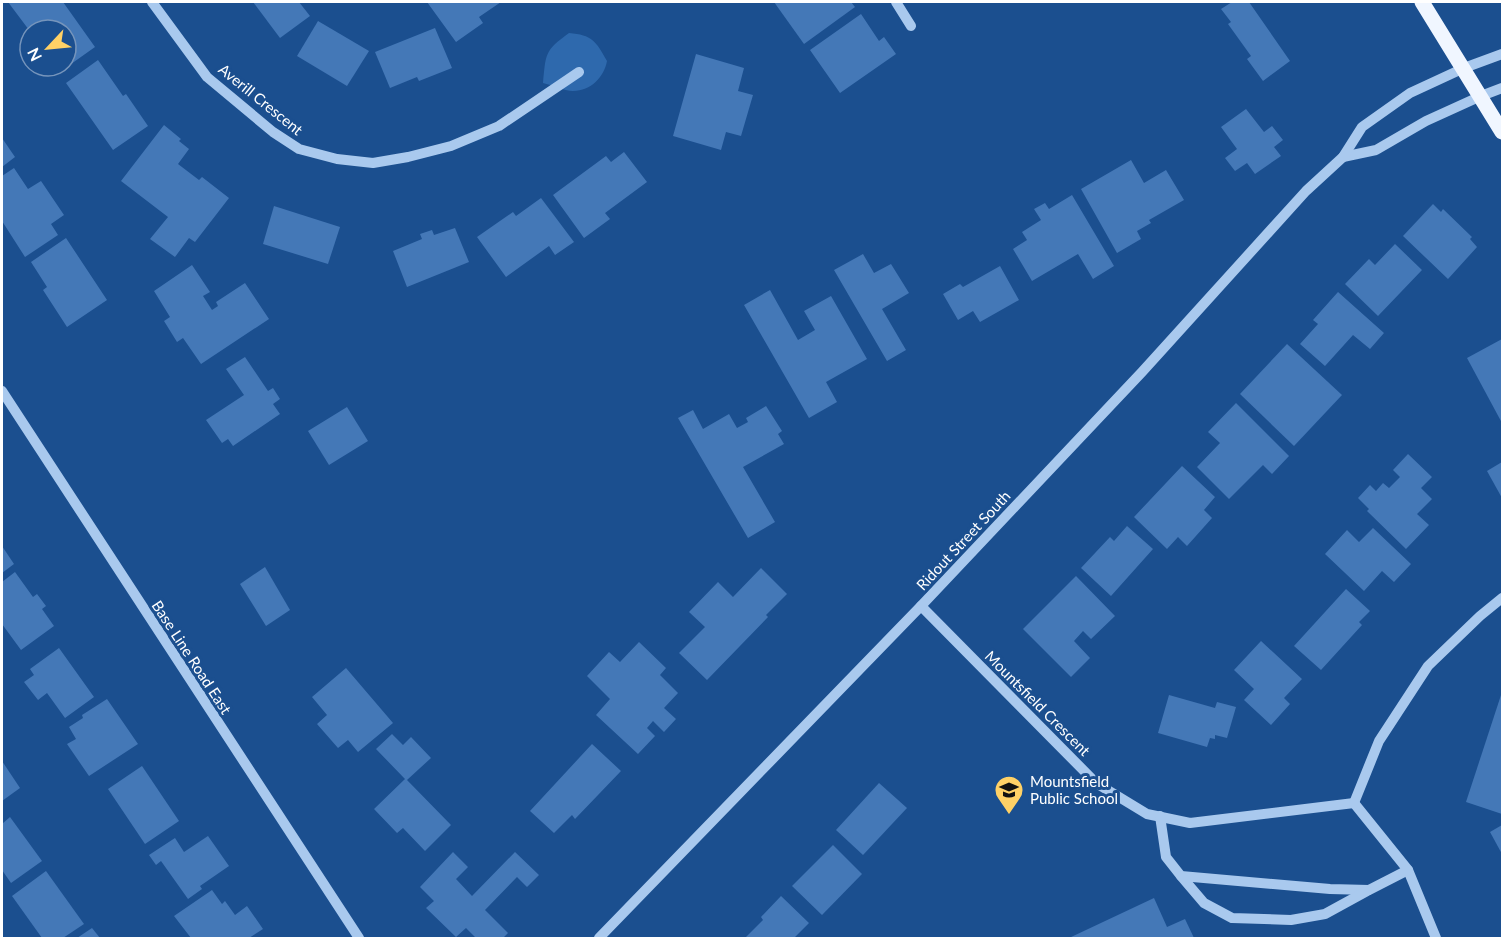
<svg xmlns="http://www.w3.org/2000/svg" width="1504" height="940" viewBox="0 0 1504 940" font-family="Lato,sans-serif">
	<rect width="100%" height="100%" fill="#1b4f8f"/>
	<path fill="#2e69ad" d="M569,33C592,35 596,41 607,61C604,77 591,91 573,91C564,91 552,85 543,83C546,54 544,51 569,33Z"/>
	<g fill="#4478b7">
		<path d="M8,2H63L95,47L64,69L63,66H66V30H29Z"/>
		<path d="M253,2H299L310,16L280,38Z"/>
		<path d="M427,2H501L479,17L483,23L456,42Z"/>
		<path d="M774,2H851L855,7L804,44Z"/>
		<path d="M1232,2H1249L1290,61L1263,81L1247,59L1251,56L1228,24L1231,22L1221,9Z"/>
		<path d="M861,14L879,41L884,37L896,54L840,93L810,50Z"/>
		<path d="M318,21L369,51L347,86L297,56Z"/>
		<path d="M435,28L452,68L419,81L417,77L390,88L375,52Z"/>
		<path d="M696,54L744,68L738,91L753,95L741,136L726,132L721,150L673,136Z"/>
		<path d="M98,60L123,96L126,94L148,126L113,150L66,83Z"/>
		<path d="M1246,109L1264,132L1272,126L1283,140L1274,147L1281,156L1255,174L1247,163L1235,171L1225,158L1237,149L1221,127Z"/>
		<path d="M164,125L181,139L179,141L189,149L178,164L199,180L202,177L229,198L195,242L189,238L175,257L150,239L168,217L121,181Z"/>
		<path d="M2,138L15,157L2,167Z"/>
		<path d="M624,152L647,182L605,213L610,219L584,238L553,195L606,156L611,162Z"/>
		<path d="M1131,160L1144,183L1166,170L1184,200L1149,220L1151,223L1137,231L1141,239L1117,253L1081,189Z"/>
		<path d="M14,168L28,189L41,181L64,215L51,224L58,235L25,257L2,221V176Z"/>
		<path d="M1072,195L1114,266L1093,279L1078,254L1032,281L1013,249L1027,240L1022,232L1041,220L1034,209L1045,203L1049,209Z"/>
		<path d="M541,198L574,242L555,255L549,246L506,277L477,237L513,212L516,216Z"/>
		<path d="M1433,204L1441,212L1443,209L1472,237L1470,239L1477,247L1448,279L1403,236Z"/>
		<path d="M274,206L340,227L328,264L263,244Z"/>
		<path d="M455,228L469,262L407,287L393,251L422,239L420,234L432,230L434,235Z"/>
		<path d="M66,238L107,300L67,327L43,290L47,287L31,262Z"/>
		<path d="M1395,244L1422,270L1378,316L1345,284L1369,259L1375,265Z"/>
		<path d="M863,254L874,273L891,264L909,293L882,309L906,350L887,361L834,270Z"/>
		<path d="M192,265L210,292L203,296L212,310L218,306L216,302L245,283L269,319L201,364L183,338L177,342L164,321L170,317L154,291Z"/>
		<path d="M1000,266L1019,300L980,322L973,311L958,320L943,294L960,284L963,287Z"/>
		<path d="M770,290L798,340L815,330L804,311L831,296L867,359L826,382L837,402L809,418L744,305Z"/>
		<path d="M1338,292L1384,333L1370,349L1353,335L1325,366L1300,344L1318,324L1313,320Z"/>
		<path d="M1502,339V423L1467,358Z"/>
		<path d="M1287,344L1342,395L1294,446L1240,394Z"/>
		<path d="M245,357L268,391L273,388L280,399L273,404L280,414L233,446L228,439L222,443L206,420L244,395L226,369Z"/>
		<path d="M1236,403L1289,456L1272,474L1263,465L1229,499L1197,467L1220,443L1208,432Z"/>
		<path d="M766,406L782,431L778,434L784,444L743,467L775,522L748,538L678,418L693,410L703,429L729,414L737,428L748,422L746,418Z"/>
		<path d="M347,407L368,441L329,465L308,431Z"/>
		<path d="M1408,454L1432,477L1421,488L1432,499L1417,514L1429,525L1406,549L1367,511L1369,509L1358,498L1370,485L1376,491L1383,483L1389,488L1400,477L1393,470Z"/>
		<path d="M1502,462V498L1487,471Z"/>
		<path d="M1182,466L1215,497L1204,510L1212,518L1187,546L1178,537L1167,549L1134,517Z"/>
		<path d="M1127,526L1153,549L1111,596L1081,568L1110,537L1114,541Z"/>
		<path d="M1373,528L1411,564L1394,582L1382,571L1364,591L1325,554L1347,530L1359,542Z"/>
		<path d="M2,546L14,564L2,573Z"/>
		<path d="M265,567L290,610L266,626L240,584Z"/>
		<path d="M761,568L787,594L766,615L768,617L707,680L679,653L705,627L689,612L718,582L733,597Z"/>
		<path d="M15,572L33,597L37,594L46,606L42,609L54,626L21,650L2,624V582Z"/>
		<path d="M1076,576L1115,616L1091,639L1083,631L1074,641L1090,658L1071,677L1023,629Z"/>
		<path d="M1346,589L1370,611L1359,622L1362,625L1321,670L1294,646Z"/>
		<path d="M1261,641L1302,679L1284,698L1290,704L1271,725L1244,700L1254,689L1234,670Z"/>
		<path d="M639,642L666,668L660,675L678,693L664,708L676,719L664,732L653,721L647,728L655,736L638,754L596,715L610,699L587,676L609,652L620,662Z"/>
		<path d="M59,648L94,697L65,718L47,693L38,700L24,682L34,675L30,669Z"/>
		<path d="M346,668L393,723L358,752L348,740L338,748L317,724L327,715L312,697Z"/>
		<path d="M1502,692V814L1466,802Z"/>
		<path d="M1169,695L1215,708L1217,702L1236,707L1227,738L1215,735V739L1210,738L1207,747L1158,733Z"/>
		<path d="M107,699L138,744L89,776L67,744L76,739L69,727L83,718L82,715Z"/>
		<path d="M392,734L403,745L411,737L431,758L407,780L451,825L425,851L403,828L397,833L374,809L405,779L376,749Z"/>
		<path d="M592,744L621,771L575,819L572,815L554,833L530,811Z"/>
		<path d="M2,761L20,788L2,801Z"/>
		<path d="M142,766L179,821L145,844L108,789Z"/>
		<path d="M879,783L907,808L863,855L836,830Z"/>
		<path d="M10,817L42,861L11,883L2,870V824Z"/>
		<path d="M1502,825V854L1490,832Z"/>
		<path d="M208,836L229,866L200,886L202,889L188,899L161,861L156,865L149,855L175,838L184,852Z"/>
		<path d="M833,845L862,874L822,915L792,886Z"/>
		<path d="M453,852L468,867L456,879L472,896L515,852L539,875L527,887L517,877L485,910L508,933L503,938H476L466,928L456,937L426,908L434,901L420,887Z"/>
		<path d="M46,871L84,924L63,938H42L12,896Z"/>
		<path d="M212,890L222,904L225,901L235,915L247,906L263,929L249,938H191L174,916Z"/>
		<path d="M781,896L809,923L794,938H745L763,920L761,917Z"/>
		<path d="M1154,898L1167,927L1185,919L1194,938H1069Z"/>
		<path d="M92,928L100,938H77Z"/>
	</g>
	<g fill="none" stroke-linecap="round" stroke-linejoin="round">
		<g stroke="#a9c9ee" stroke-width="10">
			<path d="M152,2L207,77L273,132L299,149L337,159L373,163L408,157L451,146L499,126L579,72"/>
			<path d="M896,2L911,26"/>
			<path d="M1343,157L1376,150L1426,121L1481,96L1502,88"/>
			<path d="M2,391L359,938"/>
			<path d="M921,606L1096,783L1147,814L1190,823L1354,803"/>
			<path d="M1354,803L1379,741L1428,666L1480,616L1502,598"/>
			<path d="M1354,803L1408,870L1436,938"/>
			<path d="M1160,816L1166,857L1181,876L1330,889L1369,890L1408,870"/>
			<path d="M1181,876L1204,903L1232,918L1291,920L1325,914L1367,891"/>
			<path d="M599,938L921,606L1142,372L1306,191L1343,157L1362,127L1410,93L1464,68L1502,54"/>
		</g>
		<path stroke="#f0f6ff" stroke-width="15" d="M1422,2L1502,132"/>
	</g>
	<defs>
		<g id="school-pin" transform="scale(1.5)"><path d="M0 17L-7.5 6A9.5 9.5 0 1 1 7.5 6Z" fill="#ffd166" stroke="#1b4f8f"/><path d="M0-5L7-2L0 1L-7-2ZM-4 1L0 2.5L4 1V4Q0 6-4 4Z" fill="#111"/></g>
	</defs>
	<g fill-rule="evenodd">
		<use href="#school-pin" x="1009" y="790"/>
	</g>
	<g text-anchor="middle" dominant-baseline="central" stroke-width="6" stroke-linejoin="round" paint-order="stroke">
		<g font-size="15" fill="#fff" stroke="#1b4f8f">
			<text transform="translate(261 99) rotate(39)">Averill Crescent</text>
			<text transform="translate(963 540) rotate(-47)">Ridout Street South</text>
			<text transform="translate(192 657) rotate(57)">Base Line Road East</text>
			<text transform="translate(1038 703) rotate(45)">Mountsfield Crescent</text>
		</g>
		<g font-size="15" fill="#fff" stroke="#1b4f8f" text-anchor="start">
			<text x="1030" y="781">Mountsfield<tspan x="1030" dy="17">Public School</tspan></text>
		</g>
	</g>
	<rect width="1504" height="940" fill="none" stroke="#ffffff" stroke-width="6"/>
	<g transform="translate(48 48) rotate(244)"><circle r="28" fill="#1b4f8f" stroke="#7695bc" stroke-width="1.5"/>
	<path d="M0-4.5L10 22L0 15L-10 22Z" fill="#ffd166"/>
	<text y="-9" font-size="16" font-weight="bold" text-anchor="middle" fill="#ffffff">N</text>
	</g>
</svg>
